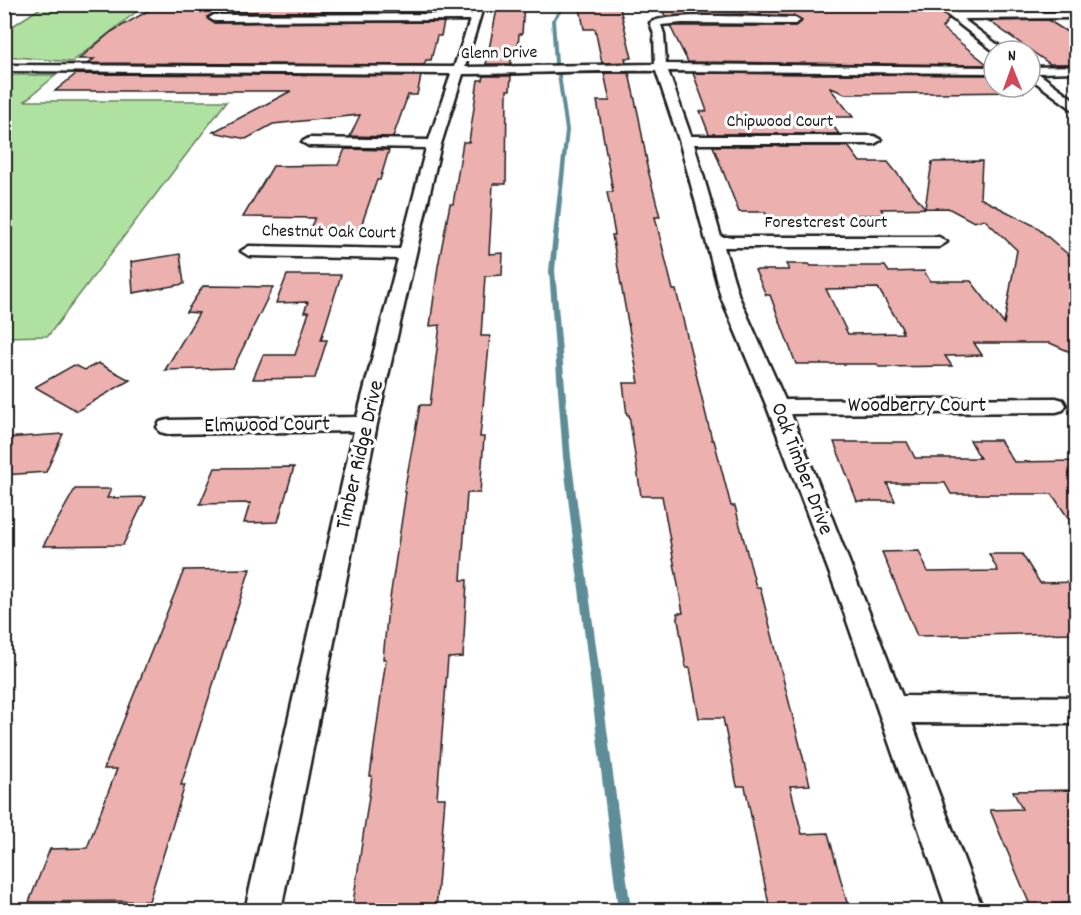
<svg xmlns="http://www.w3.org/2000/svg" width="1081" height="915" viewBox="0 0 1081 915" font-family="Dekko,sans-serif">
	<rect width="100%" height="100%" fill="#fff"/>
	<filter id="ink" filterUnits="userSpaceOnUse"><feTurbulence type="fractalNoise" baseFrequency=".0167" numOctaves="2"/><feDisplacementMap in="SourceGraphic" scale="12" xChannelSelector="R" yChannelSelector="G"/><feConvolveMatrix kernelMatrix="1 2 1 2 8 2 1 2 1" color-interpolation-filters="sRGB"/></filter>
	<g filter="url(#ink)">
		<g fill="#afe1a1" stroke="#667e5e" stroke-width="1.5">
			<path d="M45,5V4L145,5L72,62L5,56V31Z"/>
			<path d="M5,75H56L25,101H227L48,336L5,337Z"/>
		</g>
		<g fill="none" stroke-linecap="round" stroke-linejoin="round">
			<g fill="#5f8d97" fill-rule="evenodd">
				<path d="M565,4H568L555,20L558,63L556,64L554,63L551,20Z"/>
				<path d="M559,74L561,75L569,130L555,270L571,457L631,910H618L563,457L549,270L565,130L557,75Z"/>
			</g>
		</g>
		<g fill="#ecb0ae" stroke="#1c1c1c" stroke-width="1.5" fill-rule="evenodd">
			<path d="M448,4L447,12L214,13L207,17L214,23L444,22L441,36H437L431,60H426L424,65L88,63L94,59H79L111,32L158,5Z"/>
			<path d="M498,4H524L522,34H519L518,47H511V64H486Z"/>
			<path d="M596,4H619L632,58H625L626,62L602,63L595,29H584L580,8Z"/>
			<path d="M660,4H931L949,19L942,28L988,65L688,62L670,26H795L802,20L795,16L742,14L665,16Z"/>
			<path d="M965,4H1022L1031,10L974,11Z"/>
			<path d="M1048,20L1077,38V64H1050L989,21Z"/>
			<path d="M604,73H629L639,118L647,162H646L660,217H655L673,290H676L712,440H714L731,506H735L756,587H760L810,785L790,786L802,834L828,833L849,910H770L745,786H737L723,718H699L690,668H686L677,613H683L662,496H641L629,415H627L623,383H639L612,235H615L607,192H613L597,101H610Z"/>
			<path d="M693,73L994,75V87H1016L1023,92L845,94L829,87L853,117H827L839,134H709L700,111H707Z"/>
			<path d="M76,74L421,76L417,95H408L393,137L350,136L360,115L273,124L246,139L213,132L291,91H55Z"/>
			<path d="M484,76H511L510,90H507L506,184H493L489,254L503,253L502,275L485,276L481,336H490L480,437H484L480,493H467L461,580H467L463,657L448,658L437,798H445L436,910H352L372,776H370L386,659H383L387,618L406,492H404L420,405H430L440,325L430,326L438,266L450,204H453L463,142H469L478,80H483Z"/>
			<path d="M713,146H848L860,162H888L925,208L932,162L982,161L980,198L1035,226L1077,262V355L1050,343H974L982,355L945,356L952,366L879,367L877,364H796L770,295H766L755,270H789L786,264H809L811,266H885L889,272L924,271L930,281H971L1004,324L1017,250L984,219L974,222L948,208L881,209L885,215H853L856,219H768L765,212H739ZM878,288L903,330H901L903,333L848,334L826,289Z"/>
			<path d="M345,149L389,150L380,180H377L360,229L310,228L315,218L243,217L273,166L338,165Z"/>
			<path d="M180,254L184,284L133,293L131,262Z"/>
			<path d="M287,275H341L321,340H327L315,378L253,379L263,355H295L309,312H304L308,302L276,303Z"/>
			<path d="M203,286L273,287L233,368L165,370L199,313L186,312Z"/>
			<path d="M98,363L130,380L77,411L35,387L74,365L85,370Z"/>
			<path d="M63,434L46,472L4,475V438Z"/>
			<path d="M970,440H1000L1014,462L1077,461V531L1052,494H951L945,483H887L895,501H857L834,442H907L915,458H980Z"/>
			<path d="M294,467L278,522L244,523L250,503L200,504L215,468Z"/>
			<path d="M75,489H111L107,498L146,497L123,545L43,546Z"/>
			<path d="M919,551L928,572L998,571L989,554H1022L1040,583L1077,582V633L917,636L882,552Z"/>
			<path d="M250,569L181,785H185L149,901L29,902L50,849L87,848L117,769H104L184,570Z"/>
			<path d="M1077,790V903L1030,905L990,810L1022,809L1013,791Z"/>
		</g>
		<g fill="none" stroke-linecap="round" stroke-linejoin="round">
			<g stroke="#1c1c1c" stroke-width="5">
				<g id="street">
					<path d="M475,4H484L465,67L655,64L654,34L650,23C666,11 769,18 795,18L800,21L795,24L682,23L661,25L664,34L666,64L994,67V73L668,71L691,136H874L881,140L874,144H694L721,237H939L947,242L939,247H724L739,297L785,400L1056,398L1063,400L1066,405L1063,410L1056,412L791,414L902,696L1076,697V724L912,723L983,910H947L840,601L767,407L721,297L679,140L656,71C592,70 527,74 463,74L441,144L377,424L281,910H245L354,431L168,434L160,432L157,427L160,422L168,420L357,417L398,259L249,256L241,251L249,246L400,249L426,148L309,146L302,142L309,138L429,140L451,74L4,71V65L454,67L470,20L214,21L209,18L214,15L472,14Z"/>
					<path d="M933,4H944L956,13L1076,12V18L963,19L1006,51H994Z"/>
					<path d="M1076,66V72L1038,73L1076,101V110L1072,109L1030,78V67Z"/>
				</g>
			</g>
			<g stroke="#1c1c1c" stroke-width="5">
				<path id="primary" d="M4,4H18L4,13Z"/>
			</g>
			<use href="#street" fill="#fff" fill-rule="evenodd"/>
			<use href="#primary" fill="#fbdf96" fill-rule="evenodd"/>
		</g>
	</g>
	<g text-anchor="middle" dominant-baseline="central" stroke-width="6" stroke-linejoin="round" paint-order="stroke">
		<g font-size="18" fill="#1c1c1c" stroke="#fff">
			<text transform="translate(499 54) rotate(-1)">Glenn Drive</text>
			<text x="780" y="122">Chipwood Court</text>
			<text x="826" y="223">Forestcrest Court</text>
			<text transform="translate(329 233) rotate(1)">Chestnut Oak Court</text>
		</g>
		<g font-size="22" fill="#1c1c1c" stroke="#fff">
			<text x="917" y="406">Woodberry Court</text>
			<text transform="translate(267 426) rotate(-1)">Elmwood Court</text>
			<text transform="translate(361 455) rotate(-77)">Timber Ridge Drive</text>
			<text transform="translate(801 469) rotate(69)">Oak Timber Drive</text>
		</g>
	</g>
	<rect width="1081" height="915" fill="none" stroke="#fff" stroke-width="24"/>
	<rect x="12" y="12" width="1057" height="891" fill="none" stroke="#1c1c1c" stroke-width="2" filter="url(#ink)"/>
	<g transform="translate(1012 69) rotate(359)"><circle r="28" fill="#ffffff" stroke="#a4a4a4" stroke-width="1.5"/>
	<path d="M0-4.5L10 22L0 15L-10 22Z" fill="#d1495b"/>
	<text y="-9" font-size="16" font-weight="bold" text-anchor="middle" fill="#1c1c1c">N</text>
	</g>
</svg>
